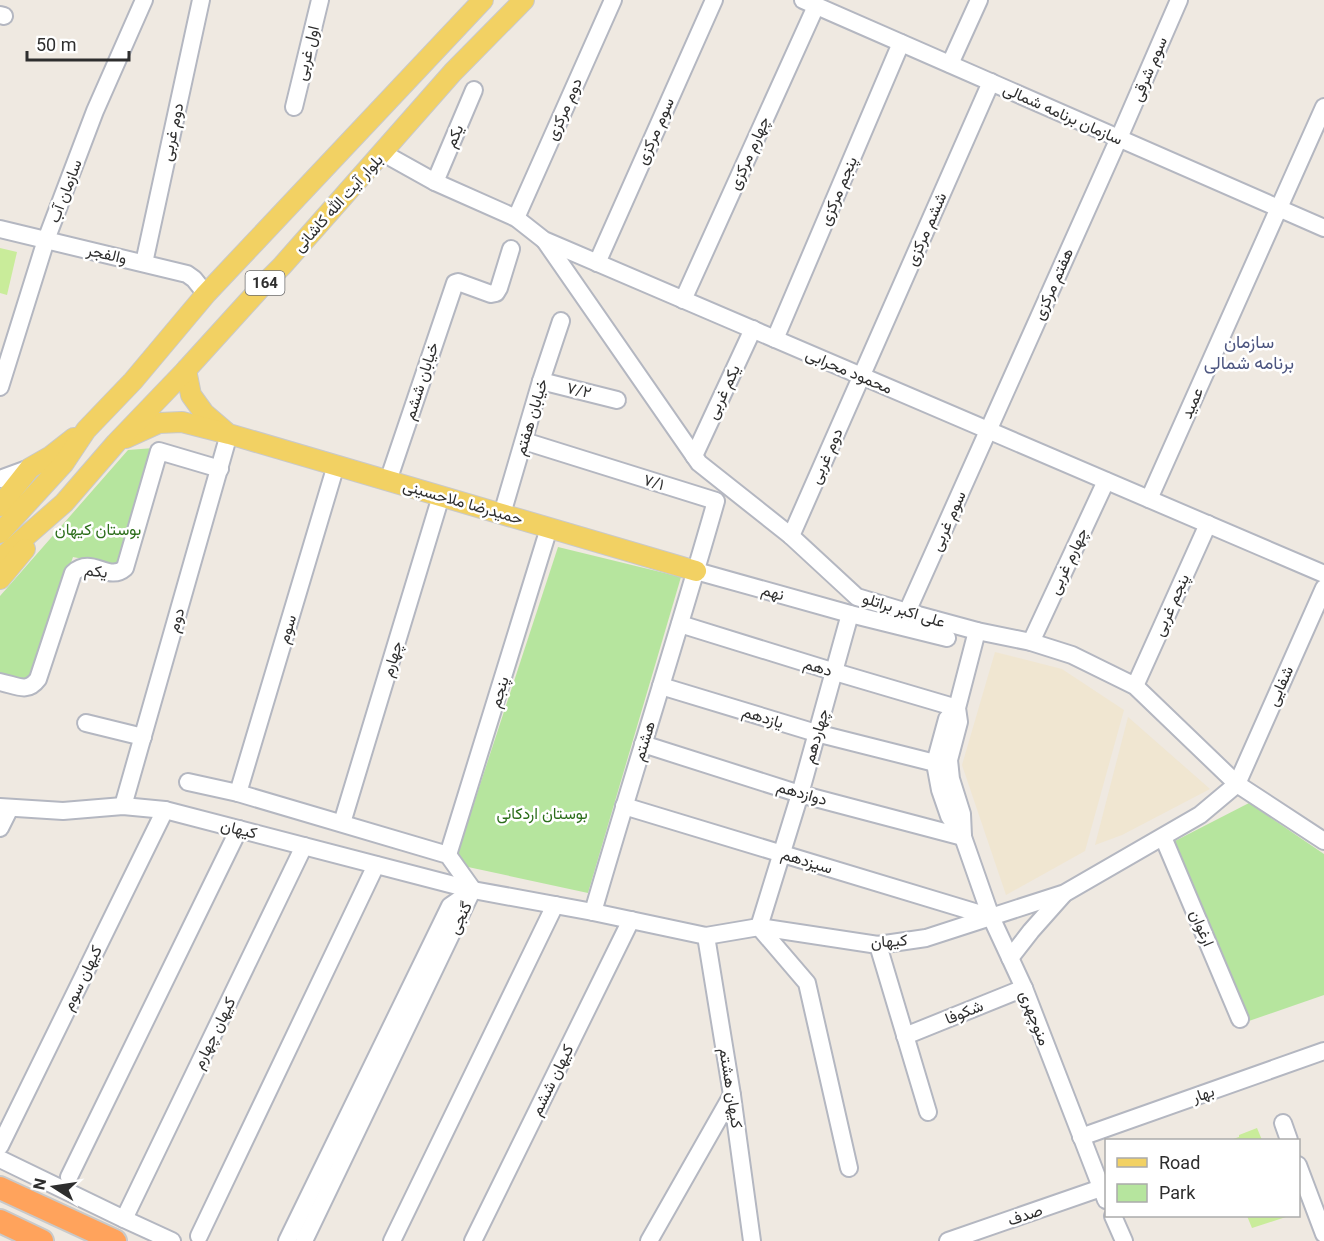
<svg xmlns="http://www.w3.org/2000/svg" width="1324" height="1241" viewBox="0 0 1324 1241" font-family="Roboto,Vazirmatn,sans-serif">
	<rect width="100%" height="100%" fill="#efe9e1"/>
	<g fill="#f0e6d1">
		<path d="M995,652L1062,669L1124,710L1085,851L1006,895L962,765Z"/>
		<path d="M1128,717L1210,789L1122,835L1095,845Z"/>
	</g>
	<g fill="#b6e59e">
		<path d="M154,448L119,566L73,557L29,683L0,679V596L128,450Z"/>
		<path d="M558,547L681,577L588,893L454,864Z"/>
		<path d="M1249,803L1324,854V995L1246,1022L1173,842Z"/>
	</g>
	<g fill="#c9ec9a">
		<path d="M0,248L17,252L7,295L0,293Z"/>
		<path d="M1257,1128L1262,1140H1230L1239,1137V1135Z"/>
		<path d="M1247,1216H1289L1252,1228Z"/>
	</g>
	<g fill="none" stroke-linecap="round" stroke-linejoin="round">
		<g stroke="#b4b7c1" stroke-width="20">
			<g id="minor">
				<path d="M803,0L1324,228"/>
				<path d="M0,15L4,16"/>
				<path d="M950,64L979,0"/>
				<path d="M294,107L320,0"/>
				<path d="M383,153L435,182L516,218L544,240L1324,574"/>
				<path d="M435,182L474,90"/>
				<path d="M516,218L613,0"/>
				<path d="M0,229L187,274L194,279L206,294"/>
				<path d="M545,241L699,463L791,536L857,597L907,612L977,631L1031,642L1072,655L1135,686L1237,784L1324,841"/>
				<path d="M144,263L201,0"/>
				<path d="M597,263L714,0"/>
				<path d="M683,300L816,6"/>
				<path d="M775,339L901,43"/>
				<path d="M541,381L617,400"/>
				<path d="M0,387L46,240L95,111L144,0"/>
				<path d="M524,441L716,501C677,638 633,774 593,912"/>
				<path d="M694,456L753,329"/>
				<path d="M0,479L30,468"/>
				<path d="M388,481L455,283L458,282L491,294L496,293L499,288L511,249"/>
				<path d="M1149,499L1324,107"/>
				<path d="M502,514L541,381L561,321"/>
				<path d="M791,536L991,82"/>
				<path d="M696,571L850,614L947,638"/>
				<path d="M907,612L1119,138L1179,0"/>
				<path d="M680,624L835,672L957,708"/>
				<path d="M1031,642L1106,481"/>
				<path d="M0,682C16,685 27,694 38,679L73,573C92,555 108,583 125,568L159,451L220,469"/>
				<path d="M661,686L816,733L935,763"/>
				<path d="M1135,686L1208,524"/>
				<path d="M957,708L947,719L935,763L940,790L949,816L963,837L991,917L1024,988L1106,1200"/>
				<path d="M86,723L143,737"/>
				<path d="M643,744L800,794L963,837"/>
				<path d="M188,782L238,793L448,855L473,890"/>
				<path d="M238,793L336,465"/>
				<path d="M123,806L229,434"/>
				<path d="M624,806L991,917"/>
				<path d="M0,807L63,811L123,806L165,810L473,890L593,912L706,936L759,927L878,945L926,938L1065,893L1200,815L1237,784L1324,588"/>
				<path d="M342,823L441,496"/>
				<path d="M0,828L10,808"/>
				<path d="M963,836L962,814L951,779L949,760L959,722L957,708L977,631"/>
				<path d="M1163,837L1240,1019"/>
				<path d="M448,855L549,528"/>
				<path d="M759,927L800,794L850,614"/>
				<path d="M759,927L807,983L849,1168"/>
				<path d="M706,936L732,1095L752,1241"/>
				<path d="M878,945L928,1112"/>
				<path d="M1010,958L1031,931L1063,895"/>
				<path d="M905,1036L1024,988"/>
				<path d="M1283,1123L1289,1140"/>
				<path d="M1081,1137L1324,1051"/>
				<path d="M0,1146L165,810"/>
				<path d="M0,1159L124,1219L172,1241"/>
				<path d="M1298,1165L1324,1234"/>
				<path d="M69,1177L239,829"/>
				<path d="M1113,1216L1124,1241"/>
				<path d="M124,1219L304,846"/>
				<path d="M199,1236L376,865"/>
				<path d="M287,1241L450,906L473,890"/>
				<path d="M304,1241L471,893"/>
				<path d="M392,1241L555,905"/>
				<path d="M473,1241L631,920"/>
				<path d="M649,1241L732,1095"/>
				<path d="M948,1241L1101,1188"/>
			</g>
		</g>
		<g stroke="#c9c9c9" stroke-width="22">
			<g id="major">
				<path d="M186,370L191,395L204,413L225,431"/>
				<path d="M126,438L159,423L182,422L229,434L696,571"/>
				<path d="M0,506L30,468L51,456L74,438"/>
				<path d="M0,533L64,463L86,430L133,381L206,294L483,0"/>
				<path d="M0,559L64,503L116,443L186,370L265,283L282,266L453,72L524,0"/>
				<path d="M0,579L25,549"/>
			</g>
		</g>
		<g stroke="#c9c9c9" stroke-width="26">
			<g id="highway">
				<path d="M0,1188L115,1241"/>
				<path d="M0,1221L42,1241"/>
			</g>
		</g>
		<use href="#minor" stroke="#fff" stroke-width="16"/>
		<use href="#major" stroke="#f2d163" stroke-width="20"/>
		<use href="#highway" stroke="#ffa35c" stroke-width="22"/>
	</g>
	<g text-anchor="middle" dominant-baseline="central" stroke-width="5" stroke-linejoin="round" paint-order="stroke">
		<rect fill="#fff" stroke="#6d6d6d" stroke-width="1.5" x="245.5" y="271" width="39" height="24" rx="4.5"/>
		<g font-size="15" font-weight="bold" fill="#2e2e2e">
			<text x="265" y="283">164</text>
		</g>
		<g font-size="16" fill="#2e2e2e" stroke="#fff">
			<text transform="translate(307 53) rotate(-76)">اول غربی</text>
			<text transform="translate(1149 69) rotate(-67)">سوم شرقی</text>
			<text transform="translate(564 109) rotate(-66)">دوم مرکزی</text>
			<text transform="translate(1063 114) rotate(24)">سازمان برنامه شمالی</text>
			<text transform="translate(655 131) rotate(-66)">سوم مرکزی</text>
			<text transform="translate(172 132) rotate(-78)">دوم غربی</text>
			<text transform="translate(454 136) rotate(-67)">یکم</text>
			<text transform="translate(749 153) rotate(-66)">چهارم مرکزی</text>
			<text transform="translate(65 191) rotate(-69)">سازمان آب</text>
			<text transform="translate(838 191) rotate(-67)">پنجم مرکزی</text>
			<text transform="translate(338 203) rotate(-48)">بلوار آیت الله کاشانی</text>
			<text transform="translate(926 229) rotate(-66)">ششم مرکزی</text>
			<text transform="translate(107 254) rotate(13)">والفجر</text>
			<text transform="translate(1053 284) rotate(-66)">هفتم مرکزی</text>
			<text transform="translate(849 371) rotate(23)">محمود محرابی</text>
			<text transform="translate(421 381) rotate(-72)">خیابان ششم</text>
			<text transform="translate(579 390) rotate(14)">۷/۲</text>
			<text transform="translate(723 392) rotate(-65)">یکم غربی</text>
			<text transform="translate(1192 403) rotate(-66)">عمید</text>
			<text transform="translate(531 417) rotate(-73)">خیابان هفتم</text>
			<text transform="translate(826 456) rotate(-66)">دوم غربی</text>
			<text transform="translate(654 482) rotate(17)">۷/۱</text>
			<text transform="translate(463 502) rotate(16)">حمیدرضا ملاحسینی</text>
			<text transform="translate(948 521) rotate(-66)">سوم غربی</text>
			<text transform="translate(1068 561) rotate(-65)">چهارم غربی</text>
			<text transform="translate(96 571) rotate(6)">یکم</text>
			<text transform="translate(773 592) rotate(16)">نهم</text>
			<text transform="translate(1171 605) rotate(-66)">پنجم غربی</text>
			<text transform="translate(904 610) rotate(17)">علی اکبر براتلو</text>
			<text transform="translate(176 620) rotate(-74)">دوم</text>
			<text transform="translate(287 629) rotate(-73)">سوم</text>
			<text transform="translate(392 659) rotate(-73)">چهارم</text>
			<text transform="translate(818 667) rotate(17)">دهم</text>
			<text transform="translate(1280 686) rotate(-66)">شفایی</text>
			<text transform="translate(499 692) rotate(-73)">پنجم</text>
			<text transform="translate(763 717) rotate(17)">یازدهم</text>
			<text transform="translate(816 736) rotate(-74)">چهاردهم</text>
			<text transform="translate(644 741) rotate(-73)">هشتم</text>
			<text transform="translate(802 793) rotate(16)">دوازدهم</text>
			<text transform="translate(239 829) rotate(14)">کیهان</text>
			<text transform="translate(807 861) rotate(17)">سیزدهم</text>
			<text transform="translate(460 918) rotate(-64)">گنجی</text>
			<text transform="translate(1202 928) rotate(67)">ارغوان</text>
			<text transform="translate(889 941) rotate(-4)">کیهان</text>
			<text transform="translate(82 978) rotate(-64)">کیهان سوم</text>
			<text transform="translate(964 1012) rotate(-22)">شکوفا</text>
			<text transform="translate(1035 1018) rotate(69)">منوچهری</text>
			<text transform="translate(214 1033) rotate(-64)">کیهان چهارم</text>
			<text transform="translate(552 1080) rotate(-64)">کیهان ششم</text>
			<text transform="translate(731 1088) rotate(81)">کیهان هشتم</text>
			<text transform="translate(1203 1094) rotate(-19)">بهار</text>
			<text transform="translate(1025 1215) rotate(-19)">صدف</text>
		</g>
		<g font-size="16" fill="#2c6e1b" stroke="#fff">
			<text x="98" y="529">بوستان کیهان</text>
			<text x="542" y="813">بوستان اردکانی</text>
		</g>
		<g font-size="18" fill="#4d5680" stroke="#fff">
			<text x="1249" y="341">سازمان<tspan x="1249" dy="21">برنامه شمالی</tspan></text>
		</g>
	</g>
	<rect x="1105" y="1139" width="195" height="78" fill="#ffffff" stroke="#ababab" stroke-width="1.5"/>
	<rect x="1117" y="1158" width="30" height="9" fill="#f2d163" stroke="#ababab" stroke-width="1.5"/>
	<text x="1159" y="1169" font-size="18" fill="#2e2e2e">Road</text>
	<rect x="1117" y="1184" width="30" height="18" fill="#b6e59e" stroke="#ababab" stroke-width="1.5"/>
	<text x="1159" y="1199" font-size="18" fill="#2e2e2e">Park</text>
	<g transform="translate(54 1187) rotate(282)" stroke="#ffffff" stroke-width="4.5" paint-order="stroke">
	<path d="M0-4.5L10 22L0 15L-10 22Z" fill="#2e2e2e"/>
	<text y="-9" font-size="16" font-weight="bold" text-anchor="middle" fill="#2e2e2e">N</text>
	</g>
	<path d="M27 51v9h102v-9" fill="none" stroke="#2e2e2e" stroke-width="3"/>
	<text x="36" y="51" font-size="18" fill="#2e2e2e" stroke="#ffffff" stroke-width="4.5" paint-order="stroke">50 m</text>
</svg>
